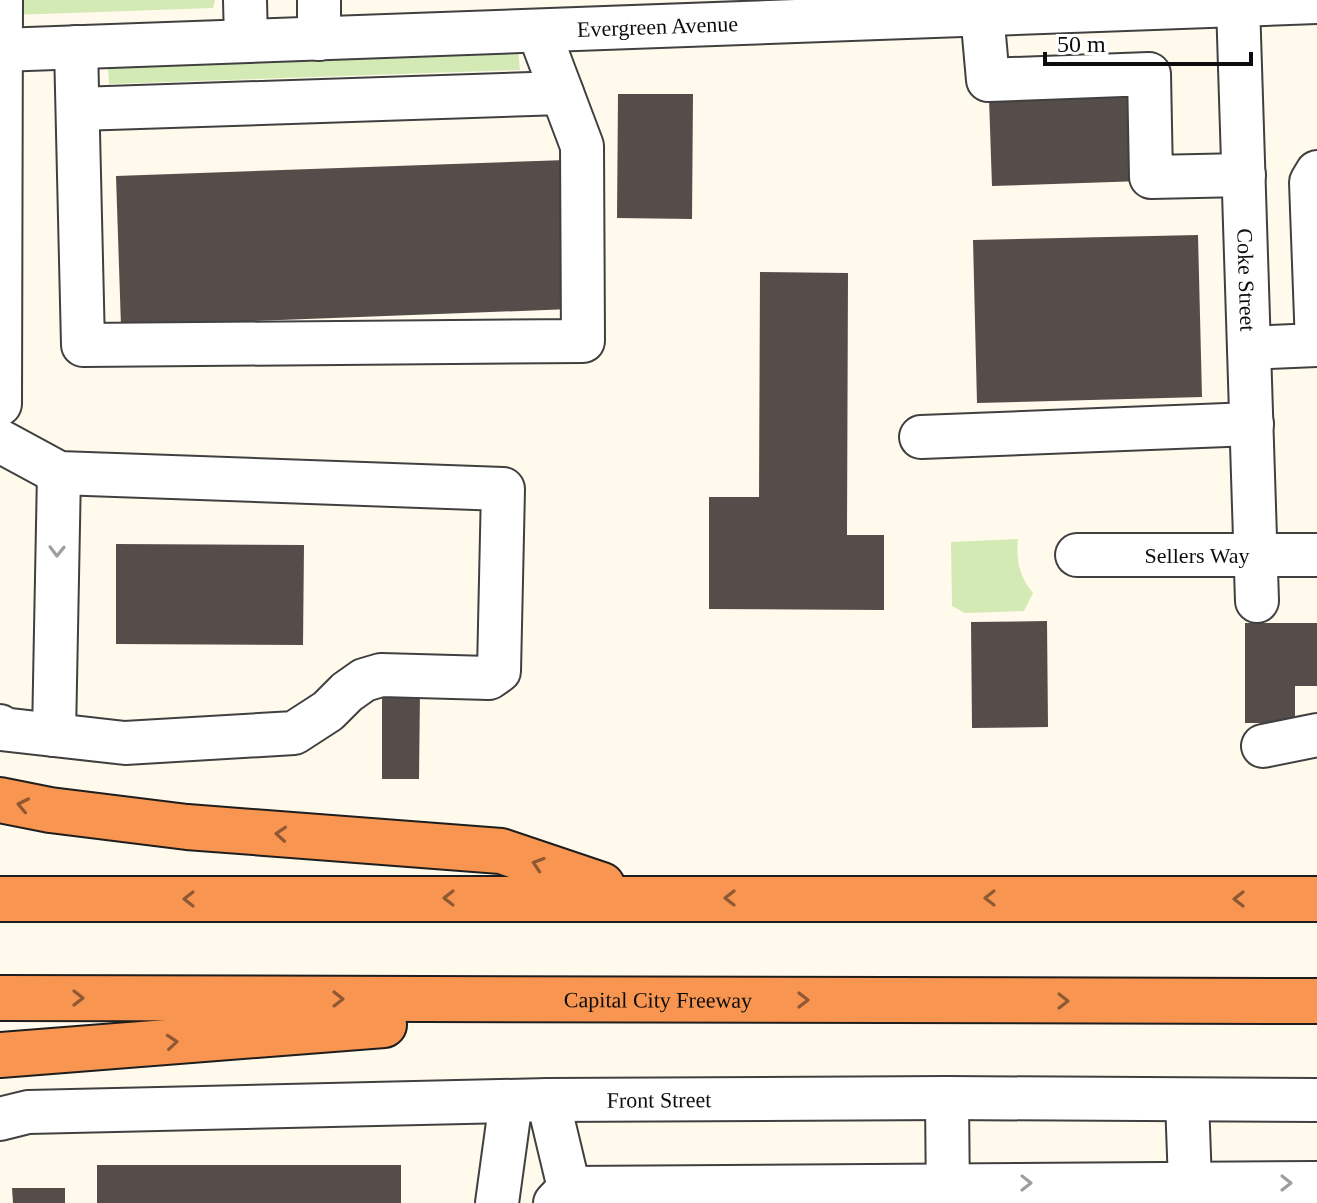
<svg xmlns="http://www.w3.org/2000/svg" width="1317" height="1203" viewBox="0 0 1317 1203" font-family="Georgia,serif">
	<rect width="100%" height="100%" fill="#fffaec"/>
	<g fill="#d3eab5">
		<path d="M12,0H215L213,8L12,15Z"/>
		<path d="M518,51L520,70L109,84L108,68Z"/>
		<path d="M1018,539C1016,560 1019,576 1033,593L1024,611L965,613L952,606L951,542Z"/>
	</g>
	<g fill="#554d49">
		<path d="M618,94H693L692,219L617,218Z"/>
		<path d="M1139,94L1142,181L992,186L989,99Z"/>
		<path d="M566,160L571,309L121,326L116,176Z"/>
		<path d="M1198,235L1202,397L977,403L973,240Z"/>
		<path d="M760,272L848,273L847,535H884V610L709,609V497H759Z"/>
		<path d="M116,544L304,545L303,645L116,644Z"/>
		<path d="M1047,621L1048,727L972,728L971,622Z"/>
		<path d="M1245,623H1317V686H1295V723H1245Z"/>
		<path d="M382,691H420L419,779H382Z"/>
		<rect x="97" y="1165" width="304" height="38"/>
		<path d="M12,1188H65V1203H13Z"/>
	</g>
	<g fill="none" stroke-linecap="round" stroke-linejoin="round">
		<g stroke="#404040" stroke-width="46">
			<g id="minor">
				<path d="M245,0L246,41"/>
				<path d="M319,0V39"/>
				<path id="s1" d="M1238,4L1257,601"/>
				<path d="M982,13L988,80L1149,74L1151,177L1244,175"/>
				<path d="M76,47L83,345L583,341L582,146L539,32"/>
				<path id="s2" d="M0,50L1317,2"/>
				<path d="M78,109L562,93"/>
				<path d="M1249,348L1317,345L1311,182L1317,172"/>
				<path d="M0,404L1,0"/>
				<path d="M921,437L1252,424"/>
				<path d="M0,441L59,473L503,489L499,671L489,678L381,675L364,680L347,692L328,711L294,733L125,743L2,729L0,726"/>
				<path id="s3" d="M1077,555H1317"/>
				<path d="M54,735L59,473"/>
				<path d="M1263,746L1317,735"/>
				<path d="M947,1098L948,1203"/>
				<path d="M548,1100L569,1188"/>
				<path d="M1187,1100L1190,1183"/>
				<path id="s4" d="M0,1119L28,1112L548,1100L947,1098L1317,1100"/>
				<path d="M497,1203L511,1101"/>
				<path d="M555,1203L569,1188L1317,1183"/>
			</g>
		</g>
		<g stroke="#1e1e1e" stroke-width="48">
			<g id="highway">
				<path d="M0,800L50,810L187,827L501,851L602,885"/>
				<path d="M0,899H1317"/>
				<path id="s5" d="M0,998L1317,1001"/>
				<path d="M0,1055L384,1025"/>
			</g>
		</g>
		<use href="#minor" stroke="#fff" stroke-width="42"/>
		<use href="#highway" stroke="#f89551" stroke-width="44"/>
	</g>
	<defs><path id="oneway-chevron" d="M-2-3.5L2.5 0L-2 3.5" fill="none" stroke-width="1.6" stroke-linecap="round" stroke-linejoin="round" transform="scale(2)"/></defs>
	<g stroke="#9e9e9e">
		<use href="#oneway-chevron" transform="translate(57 551) rotate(91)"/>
		<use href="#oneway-chevron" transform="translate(1026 1183)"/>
		<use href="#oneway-chevron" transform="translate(1286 1183)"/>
	</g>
	<g stroke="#8e5832">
		<use href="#oneway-chevron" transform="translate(23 805) rotate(-168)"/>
		<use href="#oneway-chevron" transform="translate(281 834) rotate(-176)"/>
		<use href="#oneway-chevron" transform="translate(538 864) rotate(-162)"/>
		<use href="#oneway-chevron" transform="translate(449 898) rotate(180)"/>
		<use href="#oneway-chevron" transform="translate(730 898) rotate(-180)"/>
		<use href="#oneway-chevron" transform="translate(990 898) rotate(-180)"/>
		<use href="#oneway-chevron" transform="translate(189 899) rotate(180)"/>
		<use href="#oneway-chevron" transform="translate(1239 899) rotate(-180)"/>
		<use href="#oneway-chevron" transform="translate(78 998)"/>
		<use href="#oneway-chevron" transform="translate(338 999)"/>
		<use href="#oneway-chevron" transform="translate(803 1000)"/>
		<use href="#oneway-chevron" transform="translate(1063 1001)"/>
		<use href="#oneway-chevron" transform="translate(172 1042) rotate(-5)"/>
	</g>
	<g text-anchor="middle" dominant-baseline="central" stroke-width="8" stroke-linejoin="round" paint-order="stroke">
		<g font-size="22" fill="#0d0d0d" stroke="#fff">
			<text stroke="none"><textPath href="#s2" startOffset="658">Evergreen Avenue</textPath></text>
			<text stroke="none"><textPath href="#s1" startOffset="276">Coke Street</textPath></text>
			<text stroke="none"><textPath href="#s3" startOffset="120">Sellers Way</textPath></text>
			<text stroke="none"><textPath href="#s5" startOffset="658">Capital City Freeway</textPath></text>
			<text stroke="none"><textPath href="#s4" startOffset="660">Front Street</textPath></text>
		</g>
	</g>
	<path d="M1045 52v12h206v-12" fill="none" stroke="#0d0d0d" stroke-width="4"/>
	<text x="1057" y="52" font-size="24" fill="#0d0d0d" stroke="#ffffff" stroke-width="6" paint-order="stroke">50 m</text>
</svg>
